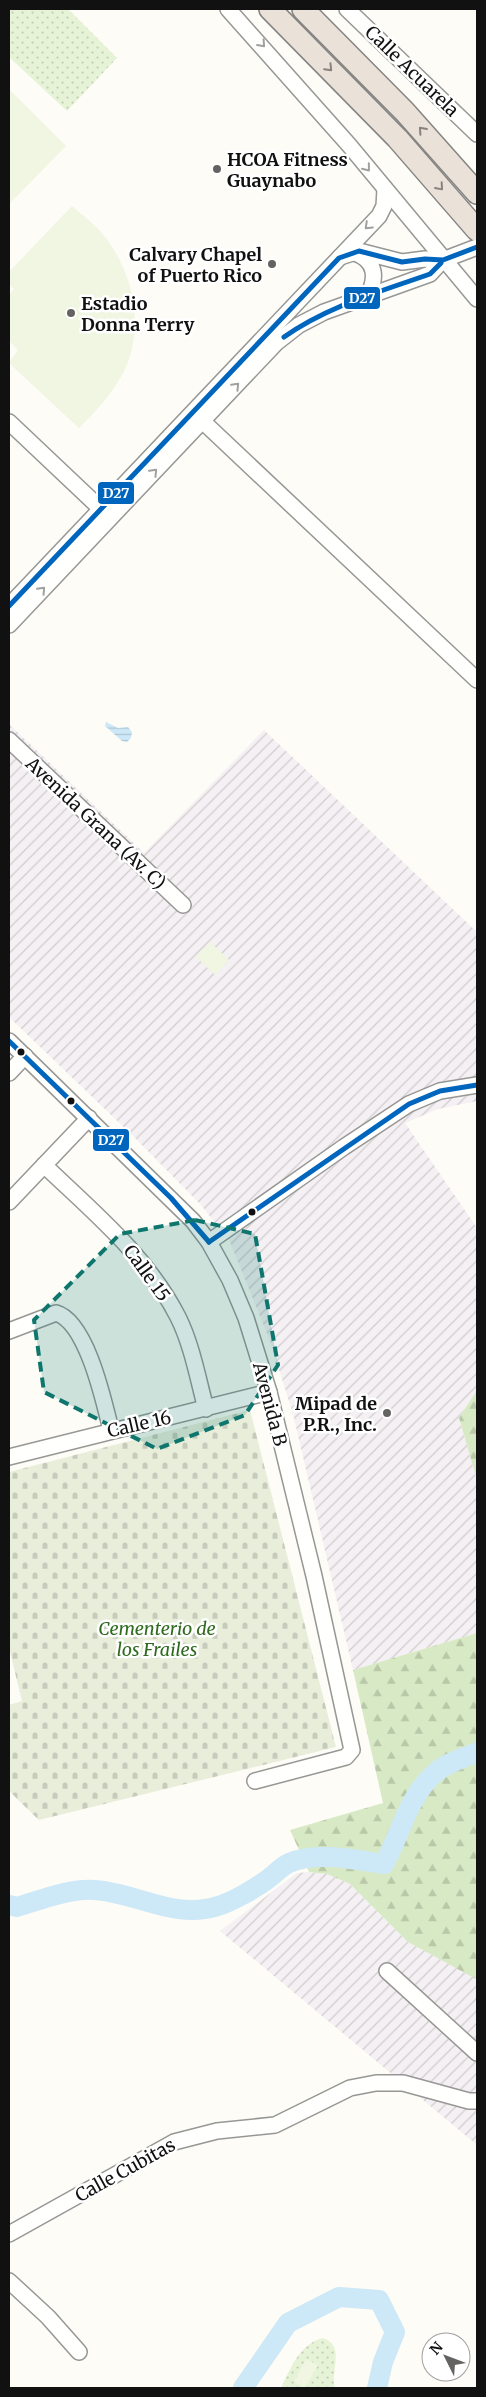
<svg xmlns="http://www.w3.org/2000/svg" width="486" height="2397" viewBox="0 0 486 2397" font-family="Merriweather,serif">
	<defs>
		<pattern id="industrial-furrows" width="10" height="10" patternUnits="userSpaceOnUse" patternTransform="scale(1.25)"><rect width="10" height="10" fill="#f5f0f3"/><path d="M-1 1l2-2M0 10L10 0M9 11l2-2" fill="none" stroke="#d1cdcf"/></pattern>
		<pattern id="forest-firs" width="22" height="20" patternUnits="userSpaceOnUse" patternTransform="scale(1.25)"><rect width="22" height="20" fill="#d8eac5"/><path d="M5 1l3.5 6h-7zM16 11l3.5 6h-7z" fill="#b8c8a8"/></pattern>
		<pattern id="cemetery-stones" width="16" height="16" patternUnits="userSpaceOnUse" patternTransform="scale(1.25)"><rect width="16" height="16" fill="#e9eedb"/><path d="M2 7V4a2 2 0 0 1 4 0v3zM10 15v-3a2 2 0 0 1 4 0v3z" fill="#c7cbbb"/></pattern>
		<pattern id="park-dots" width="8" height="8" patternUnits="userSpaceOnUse" patternTransform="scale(1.25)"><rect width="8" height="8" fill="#e7f3d7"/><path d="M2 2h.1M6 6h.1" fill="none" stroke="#c5cfb8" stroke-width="1.8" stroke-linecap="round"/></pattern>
		<pattern id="water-rules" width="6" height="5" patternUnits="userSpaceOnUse" patternTransform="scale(1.25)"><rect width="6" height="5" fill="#cde8f7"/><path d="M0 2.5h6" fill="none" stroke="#afc6d3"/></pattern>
	</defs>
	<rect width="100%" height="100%" fill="#fdfcf7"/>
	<g fill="url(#industrial-furrows)">
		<path d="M9,724L144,853L264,730L477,932V1101L438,1109L405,1123L477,1228V1390L459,1418L477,1480V1633L353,1670L293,1414L270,1341L230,1242L201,1205L136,1139L9,1017Z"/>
		<path d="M309,1872L327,1874L350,1884L408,1942L477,1978V2145L220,1931L297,1873Z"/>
	</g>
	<g fill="url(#forest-firs)">
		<path d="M477,1390V1480L459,1418Z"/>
		<path d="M477,1633V1978L476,1979L408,1942L350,1884L327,1874L309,1872L290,1830L383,1803L353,1670Z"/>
	</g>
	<path fill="url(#cemetery-stones)" d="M250,1410L336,1747L39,1820L9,1791V1705L22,1701L9,1648V1472Z"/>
	<g fill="url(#park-dots)">
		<path d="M10,9H68L117,58L67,111L9,57Z"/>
		<path d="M323,2338C346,2346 330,2370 335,2388H281C291,2368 299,2344 323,2338Z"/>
	</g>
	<g fill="#f0f6e1">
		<path d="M9,89L66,146L9,204Z"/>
		<path d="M72,206C83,216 96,225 105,237C134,274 145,328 124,371C113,393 96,411 79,428L9,363L18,350L9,341V295L14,289L9,284V272Z"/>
		<path d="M210,942L229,960L215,975L196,957Z"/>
		<path d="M306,2359L318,2365L305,2388L294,2382Z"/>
	</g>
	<path fill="url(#water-rules)" d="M106,722L118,728L128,727L132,732L131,738L127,742L122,741L105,726Z"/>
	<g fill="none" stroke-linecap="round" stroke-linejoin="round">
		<g stroke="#cde8f7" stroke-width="20">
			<path d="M9,1905L17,1907C41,1900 70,1888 95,1890C137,1893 175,1920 218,1906C232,1902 256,1888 268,1879C275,1874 282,1866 289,1863C316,1851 356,1860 384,1864C401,1834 408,1796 435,1773C446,1763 464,1758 477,1752"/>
			<path d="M243,2388L288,2323L339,2297L379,2300L395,2332L383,2362L377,2388"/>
		</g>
		<g stroke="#979795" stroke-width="18">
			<g id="minor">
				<path d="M228,9L349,145L477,299"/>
				<path d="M347,9L477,134"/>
				<path d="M355,253C377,261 377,279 367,297"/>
				<path d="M340,257L359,251L402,262L425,259L443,260"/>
				<path d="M196,415L477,680"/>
				<path d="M9,422L101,509"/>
				<path d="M9,606L379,216L384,206L385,189"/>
				<path d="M9,625L276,343L299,325L324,312L430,274L443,260L477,247"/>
				<path d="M9,740L183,905"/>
				<path d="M9,1041L193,1221L209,1242L230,1280L246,1318L269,1392L314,1576L352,1750L346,1757L255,1781"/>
				<path d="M9,1073L25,1056"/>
				<path d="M44,1165C93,1212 147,1256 178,1317C192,1345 198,1379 206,1409"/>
				<path d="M9,1202L89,1118"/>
				<path d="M209,1242L344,1147L409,1104L440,1091L477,1085"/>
				<path d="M9,1331L56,1313C87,1322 104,1402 111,1430"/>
				<path d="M9,1457L269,1392"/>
				<path d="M387,1971L477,2053"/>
				<path d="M9,2234L174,2142L217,2131L275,2125L350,2088L376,2083H403L469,2101H477"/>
				<path d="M9,2281L48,2317L79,2352"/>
			</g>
		</g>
		<g stroke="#858482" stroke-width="24">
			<g id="highway">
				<path d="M270,9L397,138L477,230"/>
				<path d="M303,9L405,112L477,193"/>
			</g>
		</g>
		<use href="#minor" stroke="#fffffe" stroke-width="15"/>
		<use href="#highway" stroke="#eae1d8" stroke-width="21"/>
		<g stroke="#fff" stroke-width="9">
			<g id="bus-1">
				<path d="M284,337C328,306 379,292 430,274L441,263"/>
				<path d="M9,606L339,258L359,251L402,262L425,259L443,260L477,247"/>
				<path d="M9,1041L171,1198L209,1242"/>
				<path d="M209,1242L409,1104L440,1091L477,1085"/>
			</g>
		</g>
		<use href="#bus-1" stroke="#0065bd" stroke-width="5"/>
	</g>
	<defs><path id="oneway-chevron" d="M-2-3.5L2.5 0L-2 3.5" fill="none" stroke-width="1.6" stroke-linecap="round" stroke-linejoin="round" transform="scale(1.25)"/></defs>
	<g stroke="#a0a09f">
		<use href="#oneway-chevron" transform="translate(262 44) rotate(48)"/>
		<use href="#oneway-chevron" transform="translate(367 168) rotate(51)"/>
		<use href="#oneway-chevron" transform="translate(368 226) rotate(136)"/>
		<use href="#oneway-chevron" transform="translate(236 386) rotate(-46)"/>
		<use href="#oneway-chevron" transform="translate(154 472) rotate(-46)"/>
		<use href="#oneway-chevron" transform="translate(42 590) rotate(-47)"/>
	</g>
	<g stroke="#88837e">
		<use href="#oneway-chevron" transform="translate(329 68) rotate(46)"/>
		<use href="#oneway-chevron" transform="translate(422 130) rotate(-132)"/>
		<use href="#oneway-chevron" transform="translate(440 187) rotate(49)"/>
	</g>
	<path fill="#0f766e" fill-opacity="0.2" stroke="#0f766e" stroke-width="4" stroke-dasharray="10 6" stroke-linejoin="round" d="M195,1220L255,1234L278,1365L245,1415L157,1449L44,1392L34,1320L120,1234Z"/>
	<g fill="#646362" stroke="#fff" stroke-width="2">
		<circle cx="217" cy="169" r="5"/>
		<circle cx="272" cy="264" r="5"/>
		<circle cx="71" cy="313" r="5"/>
		<circle cx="387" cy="1413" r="5"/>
	</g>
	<g fill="#111" stroke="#fff" stroke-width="2">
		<circle cx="21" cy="1052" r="4.5"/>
		<circle cx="71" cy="1101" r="4.5"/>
		<circle cx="252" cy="1212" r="4.5"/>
	</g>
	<g text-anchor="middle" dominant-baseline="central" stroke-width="5" stroke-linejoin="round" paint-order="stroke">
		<g font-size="18" fill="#111" stroke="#fff">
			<text transform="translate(412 71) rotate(44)">Calle Acuarela</text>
			<text transform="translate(96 823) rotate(43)">Avenida Grana (Av. C)</text>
			<text transform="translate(147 1273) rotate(54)">Calle 15</text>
			<text transform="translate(270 1404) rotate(75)">Avenida B</text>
			<text transform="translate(139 1424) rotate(-13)">Calle 16</text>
			<text transform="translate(125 2170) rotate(-29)">Calle Cubitas</text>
		</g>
		<g font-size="18" font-weight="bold" fill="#111" stroke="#fff" text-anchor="start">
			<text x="227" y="159">HCOA Fitness<tspan x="227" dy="21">Guaynabo</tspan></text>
			<text x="262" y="254" text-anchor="end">Calvary Chapel<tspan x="262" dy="21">of Puerto Rico</tspan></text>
			<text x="81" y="303">Estadio<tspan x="81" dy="21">Donna Terry</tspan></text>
			<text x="377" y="1403" text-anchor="end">Mipad de<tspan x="377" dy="21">P.R., Inc.</tspan></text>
		</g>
		<g font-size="18" font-style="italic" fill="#2f6b1f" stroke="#fff">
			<text x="157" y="1628">Cementerio de<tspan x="157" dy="21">los Frailes</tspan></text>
		</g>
	</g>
	<g stroke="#fff" stroke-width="2">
		<rect x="343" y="286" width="38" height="24" rx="5" fill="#0065bd"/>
		<rect x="97" y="481" width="38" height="24" rx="5" fill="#0065bd"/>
		<rect x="92" y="1128" width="38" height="24" rx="5" fill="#0065bd"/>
	</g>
	<g font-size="14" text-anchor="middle" font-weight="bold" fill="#fff">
		<text x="362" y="303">D27</text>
		<text x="116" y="498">D27</text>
		<text x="111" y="1145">D27</text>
	</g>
	<rect width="486" height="2397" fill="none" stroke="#111111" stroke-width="20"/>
	<g transform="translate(446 2357) rotate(312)"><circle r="24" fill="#ffffff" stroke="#a0a0a0"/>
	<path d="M0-4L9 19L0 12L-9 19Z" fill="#646362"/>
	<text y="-8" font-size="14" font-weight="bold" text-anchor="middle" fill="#111111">N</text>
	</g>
</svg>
